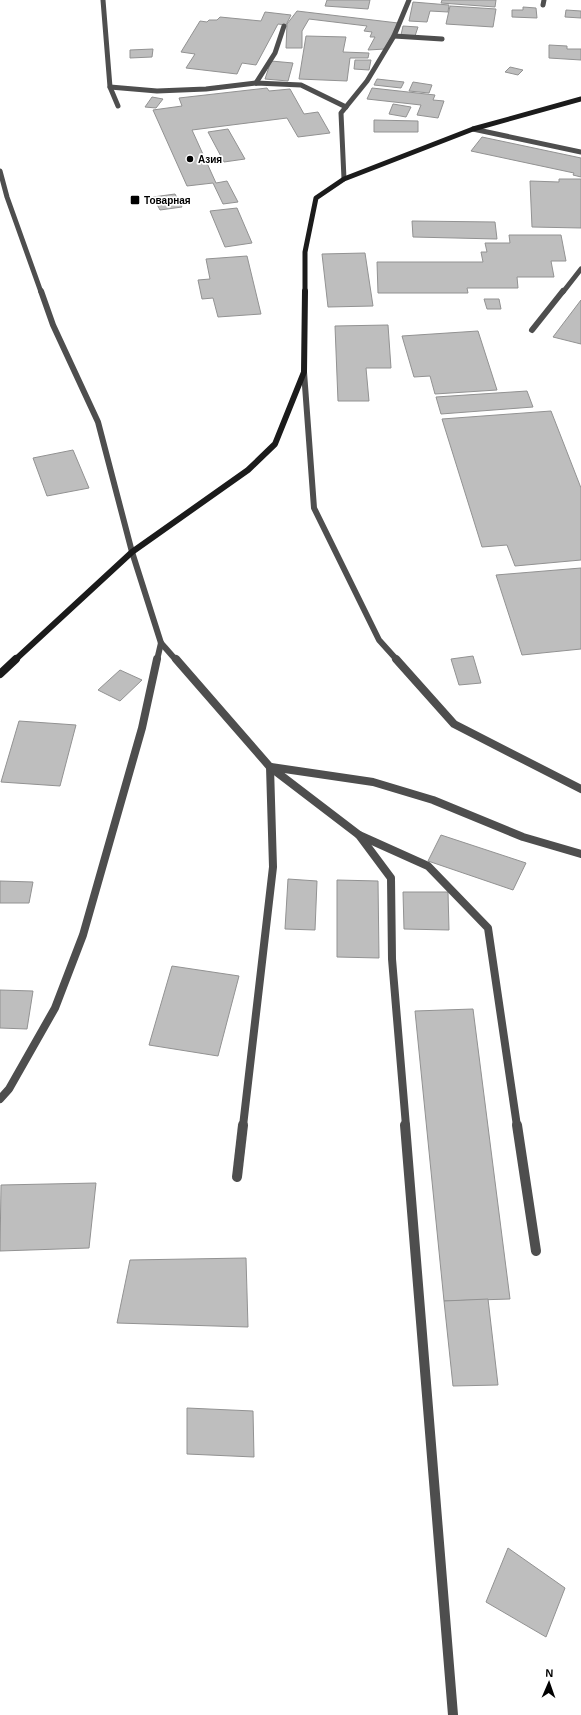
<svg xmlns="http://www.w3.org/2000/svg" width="581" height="1715" viewBox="0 0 581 1715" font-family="Helvetica,sans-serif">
	<rect width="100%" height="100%" fill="#fff"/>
	<g fill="#bebebe" stroke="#929292">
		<path d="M327,0H370L368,9L325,6Z"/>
		<path d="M442,0H496L495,7L441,3Z"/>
		<path d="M413,2L449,5L448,12L430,11L427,22L409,21Z"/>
		<path d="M450,6L496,9L493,27L446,24Z"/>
		<path d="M523,7L536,8L537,18L512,17V10H523Z"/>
		<path d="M566,10L581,11V18L565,17Z"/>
		<path d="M297,11L398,23L385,49L368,50L375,37H370L372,32L364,31L367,26L309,19L302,31V48H286L287,24Z"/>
		<path d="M265,12L291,15L286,25L278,24L256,65L242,63L237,74L186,68L195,54L181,52L200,21L207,22L209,20H217L220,17L261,21Z"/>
		<path d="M403,26L418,27L415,36L401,35Z"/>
		<path d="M306,36L346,37L343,52L369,53L368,58H350L347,81L299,79Z"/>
		<path d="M549,45L567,46V49H581V60L549,58Z"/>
		<path d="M153,49L152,57L130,58V50Z"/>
		<path d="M355,60H371L369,70L354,69Z"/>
		<path d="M271,61L293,63L288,81L265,79Z"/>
		<path d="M510,67L523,70L518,75L505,72Z"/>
		<path d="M377,79L404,82L401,88L374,85Z"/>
		<path d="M413,82L432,85L429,93L409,91Z"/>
		<path d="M267,88L269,91L290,89L304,114L318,112L330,133L298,137L287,118L192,130L216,183L227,181L238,202L223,204L213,183L187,186L153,110L182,106L179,98Z"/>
		<path d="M372,88L435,95L433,100L444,101L438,118L417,115L421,105L367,99Z"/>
		<path d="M152,97L163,99L156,108L145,107Z"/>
		<path d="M393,104L411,107L406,117L389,114Z"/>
		<path d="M374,120L418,121V132H374Z"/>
		<path d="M228,129L245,159L224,162L208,132Z"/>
		<path d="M482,137L581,158V177L573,175L574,173L471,151Z"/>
		<path d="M559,179H581V228L532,227L530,181L559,182Z"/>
		<path d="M175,194L182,207L160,210L153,197Z"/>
		<path d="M237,208L252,243L225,247L210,211Z"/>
		<path d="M412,221L495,222L497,239L413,237Z"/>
		<path d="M509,235H561L566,261H551L554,277H517L518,288H467L468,293H378L377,262H483L481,252H487L485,243H510Z"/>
		<path d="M365,253L373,306L328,307L322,254Z"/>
		<path d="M247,256L261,314L218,317L213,298L202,299L198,280L210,279L206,259Z"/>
		<path d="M484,299H499L501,309H487Z"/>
		<path d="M581,300V344L553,337Z"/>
		<path d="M388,325L391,368H366L369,401H338L335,326Z"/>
		<path d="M478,331L497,390L435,394L430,376L414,377L402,336Z"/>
		<path d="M527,391L533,407L441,414L436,397Z"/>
		<path d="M551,411L581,488V560L515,566L507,545L482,547L442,419Z"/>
		<path d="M73,450L89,488L47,496L33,458Z"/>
		<path d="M581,568V649L522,655L496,575Z"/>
		<path d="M473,656L481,683L459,685L451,659Z"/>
		<path d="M120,670L142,680L120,701L98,690Z"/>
		<path d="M19,721L76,725L60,786L1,782Z"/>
		<path d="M441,835L526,863L513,890L428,861Z"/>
		<path d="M288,879L317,881L315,930L285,929Z"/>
		<path d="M337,880L378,881L379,958L337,957Z"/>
		<path d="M0,881L33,882L29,903H0Z"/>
		<path d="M403,892H448L449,930L404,929Z"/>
		<path d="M172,966L239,976L218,1056L149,1045Z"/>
		<path d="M0,990L33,991L27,1029L0,1028Z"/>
		<path d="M473,1009L510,1299L444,1301L415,1011Z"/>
		<path d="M96,1183L89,1248L0,1251L1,1185Z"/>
		<path d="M246,1258L248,1327L117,1323L130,1260Z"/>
		<path d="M488,1299L498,1385L453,1386L444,1301Z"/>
		<path d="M187,1408L253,1411L254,1457L187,1454Z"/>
		<path d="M508,1548L565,1588L546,1637L486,1602Z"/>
	</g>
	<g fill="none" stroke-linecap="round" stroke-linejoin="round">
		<g stroke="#4e4e4e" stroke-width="5">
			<path d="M543,5L544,0"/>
			<path d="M394,36L442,39"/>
			<path d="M256,83L275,53L284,26"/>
		</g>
		<g stroke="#4e4e4e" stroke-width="8">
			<path d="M359,835L428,866L488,928L517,1126"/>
			<path d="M243,1126L273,867L270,767"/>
		</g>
		<g stroke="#4e4e4e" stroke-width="10">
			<path d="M517,1125L536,1251"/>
			<path d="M237,1177L243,1125"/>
		</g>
		<g stroke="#4e4e4e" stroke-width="5">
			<path d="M103,0L110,87L118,106"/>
			<path d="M110,87L157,91L206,89L256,83L301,85L346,107"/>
			<path d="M473,129L581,152"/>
			<path d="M0,171L7,197L41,292"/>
			<path d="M344,179L341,113L367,81L394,36L409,0"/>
			<path d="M563,292L581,269"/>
		</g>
		<g stroke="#4e4e4e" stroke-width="6">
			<path d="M41,291L53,325L98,422L132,552L161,643L157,660"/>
			<path d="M532,330L563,291"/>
			<path d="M304,372L314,508L379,640L397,660"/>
			<path d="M161,643L176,660"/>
		</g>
		<g stroke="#4e4e4e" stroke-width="8">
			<path d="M176,659L270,767L359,835L391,878L392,959L406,1126"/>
			<path d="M396,659L454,724L581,789"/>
			<path d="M271,767L373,782L433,800L523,837L581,854"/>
			<path d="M0,1099L9,1089L55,1008L83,935L142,728L157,659"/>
		</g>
		<path stroke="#4e4e4e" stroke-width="10" d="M405,1125L453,1715"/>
		<path stroke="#1b1b1b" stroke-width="5" d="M305,292V252L316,198L344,179L473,129L581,99"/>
		<path stroke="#1b1b1b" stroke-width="6" d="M15,660L132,552L248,470L275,444L304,372L305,291"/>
		<path stroke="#1b1b1b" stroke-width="8" d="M0,674L16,659"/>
	</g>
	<g fill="#000" stroke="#fff" stroke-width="1.5">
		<circle cx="190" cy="159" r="4"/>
		<rect x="130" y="195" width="10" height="10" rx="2"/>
	</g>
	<g text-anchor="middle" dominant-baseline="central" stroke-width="3.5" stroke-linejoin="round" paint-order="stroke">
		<g font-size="10" font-weight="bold" fill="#000" stroke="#fff" text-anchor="start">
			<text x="198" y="159">Азия</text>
			<text x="144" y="200">Товарная</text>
		</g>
	</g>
	<g transform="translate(549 1683) rotate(2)" stroke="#ffffff" stroke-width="3" paint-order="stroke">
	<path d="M0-3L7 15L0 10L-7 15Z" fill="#000000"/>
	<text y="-6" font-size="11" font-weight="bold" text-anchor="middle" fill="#000000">N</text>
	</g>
</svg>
